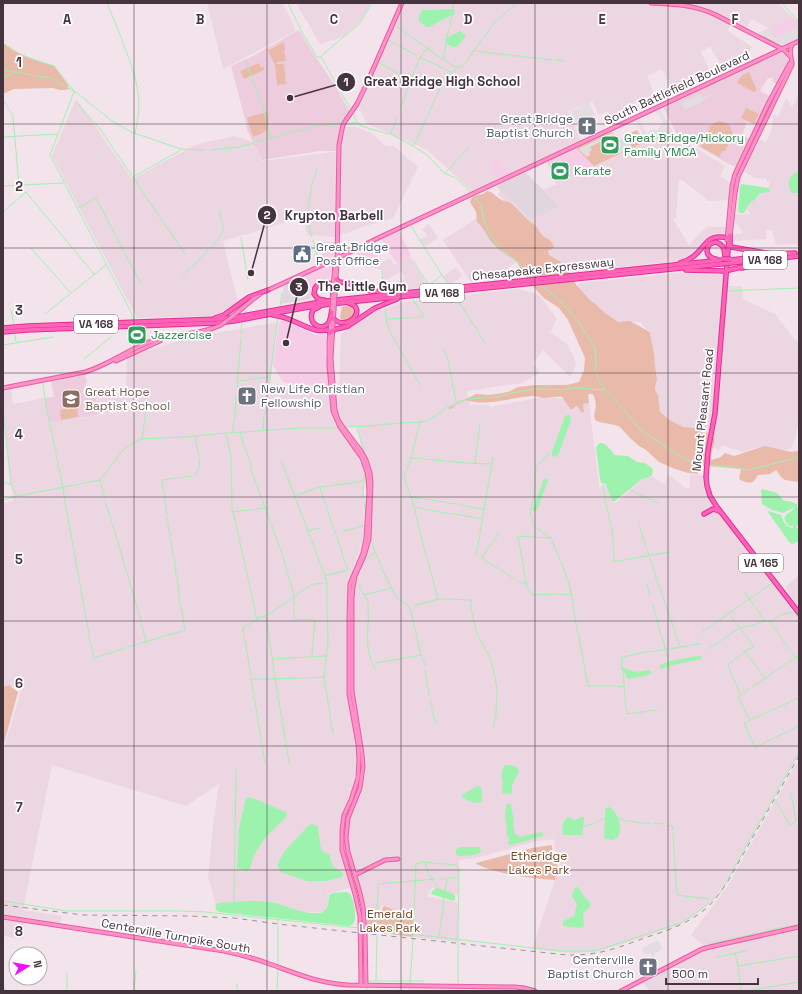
<svg xmlns="http://www.w3.org/2000/svg" width="802" height="994" viewBox="0 0 802 994" font-family="'Space Grotesk',sans-serif">
	<rect width="100%" height="100%" fill="#f3e4ec"/>
	<g fill="#ebd6e1">
		<path d="M207,3H283L296,31L223,69Z"/>
		<path d="M296,3H371L360,22L343,37L320,44Z"/>
		<path d="M403,3H778L793,18L769,28L751,19L745,31L730,24L728,31L752,47L749,52L720,64L710,46L701,52L709,69L696,77L690,80L694,88L676,97L662,69L647,76L654,94L623,108L624,110L611,116L608,111L599,115L592,101L568,111L581,142L473,192L426,149L367,124L358,105Z"/>
		<path d="M799,93V244L776,245L772,230H766V239L732,241L735,234H742L741,229L738,225L734,223L735,215L750,214L747,209L750,203L756,199L759,194L769,192L770,189L769,188V181H766V178H764V180L755,178L743,171V169L760,140L766,142L767,139H768L771,129H772L773,114L778,117L786,98L792,107Z"/>
		<path d="M76,99L132,179L197,144L235,136L253,142L262,161L340,151V141L344,127H356L371,133L386,146H394L418,167L393,218L365,226L336,237L307,235L304,217L223,241L238,303L228,310L216,316H210L137,318L52,156Z"/>
		<path d="M669,125L673,132L676,136L725,166L720,176L731,183L730,188L728,190V193L730,195L729,200L708,201L699,193L679,178L676,219H673L689,245L700,233L706,228L711,226V227H726L725,233H716L710,236L704,241L693,253L685,258L676,261L575,272L567,271L519,260L509,267L507,271H514L501,279L480,281L479,270L471,271L475,282H471L443,240L483,214L524,223L498,194L501,190L531,220L560,206L544,190L645,142L649,144L656,135Z"/>
		<path d="M429,224L438,238L424,247L420,240L427,236L422,229Z"/>
		<path d="M410,256L428,287L398,290L388,289L405,278L401,271L383,282L382,270L373,268L390,258L394,265Z"/>
		<path d="M456,267L462,276L450,285H448L443,277Z"/>
		<path d="M690,272L728,275L726,286H742L743,299L775,314L795,340L799,342V426L797,427L795,439L791,448L783,451L759,447L743,452L722,445L720,450L697,444L645,417L654,354L650,333L640,322H618L587,313L573,295L579,283Z"/>
		<path d="M519,289L539,295L557,319L550,332L568,345L572,353L576,365L570,377L543,350L533,363L540,373L522,383L467,391L470,405H488L490,407L537,398H554L563,399L571,410L577,407L582,413L584,412L583,404L589,403L599,485V487L606,486L612,502L616,503L643,479L650,478L652,476L664,484L669,475L687,489L690,488V475H703L704,489L710,501L799,615V754L734,868L718,893L708,904L690,918L676,926L617,946L595,952L571,953L532,949L557,874L563,868L557,861L556,857L554,839L537,841L475,858L459,860L458,895L432,888L427,896L458,903V942L413,937L414,917L382,905L380,910L375,913L366,914L359,884L351,860L348,846V835L349,822L362,787L365,774V757L363,750L353,694V591L356,577L364,560L369,545L371,532L372,485L370,467L361,445L358,427H344L338,413L341,334L366,315L385,309L402,302Z"/>
		<path d="M278,322L269,393L295,390L298,385L319,387V388L329,387L332,414L336,425L355,453L363,466L365,474L363,484L364,530L361,546L355,563L351,576L348,601L349,695L358,752L354,784L342,816L340,835L342,857L347,875L352,887L327,894L329,906L326,912H301L271,903L216,906L208,876L214,817L219,784L186,806L52,765L23,910L62,916L60,924L24,919L23,939L3,936V927L5,916L3,915V752L21,691L20,685L3,688V503L13,501L3,407V390L11,388L13,404L45,398L50,423L119,412L97,400L101,390L117,398L122,386L126,388L127,357L188,338Z"/>
		<path d="M799,575V609L787,593L789,592L785,587Z"/>
		<path d="M799,759V991H650L642,982L706,947L691,935L727,887Z"/>
	</g>
	<g fill="#f6cde7">
		<path d="M793,17L799,23V39L782,47L757,34Z"/>
		<path d="M576,148L595,166L556,184L547,163V162Z"/>
		<path d="M498,159L514,175L501,181L489,170L491,167Z"/>
		<path d="M399,231L411,255L397,264L382,240L383,238Z"/>
		<path d="M323,242H334L333,256L325,260L322,254Z"/>
		<path d="M371,244L378,256L370,261L373,268L363,267L356,251Z"/>
		<path d="M328,264L332,266L329,279L323,280H319L316,281L311,288V294L297,291L296,278L319,267V269Z"/>
		<path d="M283,320L313,334L317,335L325,334L327,337L325,355L327,361L328,386H319L285,383L282,381L273,365L279,322Z"/>
	</g>
	<g fill="#e2d6de">
		<path d="M525,172L560,206L531,220L496,186Z"/>
		<path d="M296,279L297,291L311,294V299L281,304L284,285Z"/>
	</g>
	<g fill="#edcddd">
		<path d="M299,30L315,56L335,85L350,112L345,119L340,129L338,141L337,151H320L262,160L247,130V127L231,66L255,55L267,48Z"/>
		<path d="M779,52L785,54L787,56L788,61L787,65L777,84L772,81L773,78H768L760,91L770,96L757,125L747,122L742,135L751,139L737,166L735,167L729,164L677,134L675,131L664,109L665,107L695,93L700,89Z"/>
		<path d="M82,375L85,376L87,381L82,393L91,398L97,387L101,390L96,400L119,411L49,423L45,398L54,397L51,381Z"/>
	</g>
	<g fill="#e9baaa">
		<path d="M284,42L285,49L284,52L286,61L280,62L279,61L275,64H284L286,84L277,85L275,65L268,51L269,50Z"/>
		<path d="M3,43L17,52L34,60L54,66L68,85L69,89C64,91 58,90 53,88L14,89L3,94Z"/>
		<path d="M259,63L261,68L262,66L264,68V71L262,70V71L244,79L240,71Z"/>
		<path d="M749,72L756,88H757L755,92H754L737,83C740,77 743,74 749,72Z"/>
		<path d="M746,108L759,114L754,124L741,118Z"/>
		<path d="M267,112C271,128 269,131 253,137L247,119L249,117Z"/>
		<path d="M718,121C724,122 728,122 731,128C735,137 729,143 725,151H722L719,157L701,147L704,138L710,128L708,127Z"/>
		<path d="M637,130L645,142L594,166L576,148L612,132L617,142L625,138L624,136Z"/>
		<path d="M487,191C493,192 495,196 500,199C503,201 506,201 509,202C515,206 518,210 523,215C526,219 531,222 535,225C538,228 539,232 542,235C548,240 552,239 554,248L548,251L549,255L562,263L569,272L577,286L590,300L594,303L605,313L618,322L630,321L648,331L650,333L654,354L655,366L657,380L655,386V390L658,395L659,405L660,412L671,421L683,427L695,428L703,433H707L715,439C714,446 711,452 711,459L712,460L721,457L725,453L734,456L765,446L791,452L799,451V482L785,480L781,477L777,471L776,470L770,474L758,475L754,481C749,484 744,482 739,479L741,469L699,465L698,474L688,473L675,469L659,462L646,450L639,446L630,438L620,427L615,425L599,422L595,420L594,416L596,406L595,399L593,394H588L589,403L583,404L584,412L582,413L577,406L571,410L562,397C555,396 550,398 543,398C539,398 535,395 531,396C510,398 486,407 466,400L457,404L451,409L448,408L476,394L490,395L508,392L518,387L537,385H567L579,382L584,370L585,358L568,320L559,308L544,298L537,291L524,274L520,267L516,261L497,248L490,240L482,227L477,222L476,212L470,202L473,196L483,194Z"/>
		<path d="M350,305L355,308L356,315L348,320H342L340,317L342,307Z"/>
		<path d="M77,407L78,417L61,420L60,410Z"/>
		<path d="M9,685L18,692L3,747V687Z"/>
		<path d="M551,845L552,846C553,856 554,863 561,870L557,874L555,880C527,878 501,875 476,864V863L532,848Z"/>
		<path d="M384,906L414,917L413,937L367,931V917C374,915 380,914 384,906Z"/>
	</g>
	<g fill="#e3dde1">
		<path d="M798,22L799,23V28L797,29L799,35V39L782,46L758,34L770,28L774,38L797,27L796,24Z"/>
		<path d="M701,94L703,98L712,94L713,95L703,100V101L685,110L682,103Z"/>
		<path d="M589,102L595,115L591,117H589L590,118L581,122V120L576,122L570,111L577,108H578L579,107Z"/>
		<path d="M659,110L660,111H661L662,112L661,113H662L668,124L651,141L650,140L649,141L644,135V134H643L642,133L643,132H642L639,127L640,126H639L637,121L640,120L642,124L641,125V126L642,125L644,128H643V130L644,129L647,133L646,134H648L647,133L652,129H654L656,131L663,123L659,114L660,113L657,115L656,113L655,112Z"/>
		<path d="M612,133L616,142L626,137L628,138L632,147L619,154L614,146L611,145L606,139L590,147L592,150L589,152L590,155L587,157L578,149Z"/>
		<path d="M658,940L663,949L654,954L655,957L653,959L650,953L645,955L642,948Z"/>
	</g>
	<g fill="#9df3ae">
		<path d="M450,9L454,10L455,12L454,14L429,27H426L419,21V16L422,10H432Z"/>
		<path d="M460,31L465,35V37L457,47H452L445,42V39Z"/>
		<path d="M799,170V193H792C785,182 790,176 799,170Z"/>
		<path d="M742,184L769,188L770,191L769,192L761,193L759,194L756,199L750,203L744,213H740L738,211L740,185Z"/>
		<path d="M567,415L570,416L571,420L559,453L557,456L553,457L552,455V452L565,416Z"/>
		<path d="M601,443L605,444L611,450L613,453L614,455L628,456L637,462L645,463L652,468L653,471L652,475L650,477L642,479L615,501L613,502L612,501L606,485L605,483H601L600,479L596,448L598,444Z"/>
		<path d="M546,478L548,480L538,508L536,511H533V509L544,479Z"/>
		<path d="M762,489L774,492L778,494L784,501C786,500 794,503 797,504V507L799,508V525L796,526V527L799,529V541L792,544L789,542L768,512L769,511L781,515C783,522 786,527 793,528V526H789C778,515 790,515 795,507L783,513L772,510L762,504L761,490Z"/>
		<path d="M698,656H701V659L669,666L661,669L660,668V665L671,661Z"/>
		<path d="M622,667L634,672L650,670L652,673L645,676L628,679L625,673L621,669Z"/>
		<path d="M507,765C512,765 517,766 519,771L512,785V792L511,794L502,793V787L503,783C501,777 501,773 504,766Z"/>
		<path d="M477,786H479L482,789V802C475,804 468,801 462,797V795L464,794Z"/>
		<path d="M250,797L286,812L287,816L265,838L254,855L250,869L247,871L237,868L239,828L246,798Z"/>
		<path d="M510,803L511,805L512,812L514,819L513,825L515,834L520,837L541,832L543,834V836L511,845L508,844L509,838C505,833 506,831 507,825C504,820 505,809 507,804Z"/>
		<path d="M609,807C619,811 627,839 611,840C610,840 605,838 604,838V837L605,820V809Z"/>
		<path d="M568,817L575,820L582,817H584V819L582,835H564C561,828 562,821 568,817Z"/>
		<path d="M312,824L317,826L318,827L321,849L322,851L330,855C330,861 332,867 338,870C340,871 342,872 343,873L342,877L326,881H307L281,872L278,867V863L284,852L309,825Z"/>
		<path d="M461,847H479L480,848L481,852C475,856 465,856 458,856L456,854V849Z"/>
		<path d="M577,887L579,888L585,898L591,903L590,907L584,912L583,916L584,926L582,928L563,926V921L574,916L577,904L572,896L574,889Z"/>
		<path d="M437,888L454,894L455,896V900L453,901L431,894L432,891Z"/>
		<path d="M346,892C349,893 350,893 351,896C354,901 357,918 354,922C353,925 351,925 349,926L219,912C215,910 215,908 216,904L219,903C237,902 257,899 275,903C286,906 313,917 323,912C330,908 328,901 329,895L333,893Z"/>
	</g>
	<g fill="none" stroke-linecap="round" stroke-linejoin="round">
		<g stroke="#9df3ae" stroke-width="1">
			<path d="M107,3L123,42"/>
			<path d="M288,3L302,32L317,57H321L351,110"/>
			<path d="M782,3L799,22"/>
			<path d="M511,8L517,3"/>
			<path d="M452,11L454,3"/>
			<path d="M450,25L452,14"/>
			<path d="M396,26L424,46"/>
			<path d="M447,37L449,28"/>
			<path d="M484,38L492,25L510,9"/>
			<path d="M388,40L397,45"/>
			<path d="M3,43L6,45"/>
			<path d="M123,44C131,62 138,82 139,102C139,113 137,124 135,134"/>
			<path d="M7,46L9,47"/>
			<path d="M399,46L416,55"/>
			<path d="M425,47L453,66L457,67"/>
			<path d="M427,48L420,57L451,72"/>
			<path d="M10,49L17,52"/>
			<path d="M475,51L552,60"/>
			<path d="M445,52L446,43"/>
			<path d="M24,56L28,57"/>
			<path d="M321,56L359,24L372,3"/>
			<path d="M30,58L54,66L74,91"/>
			<path d="M444,58V54"/>
			<path d="M555,60L564,61"/>
			<path d="M246,62L265,114L270,138"/>
			<path d="M379,63L386,66"/>
			<path d="M387,67L411,81"/>
			<path d="M415,69L420,58"/>
			<path d="M3,70L21,73"/>
			<path d="M23,73L29,74"/>
			<path d="M31,75L51,78L77,93L112,121L131,132L181,149L205,150"/>
			<path d="M3,78L12,74L13,72"/>
			<path d="M407,91L414,71"/>
			<path d="M74,92L50,155L134,318L131,320"/>
			<path d="M437,95L444,79L458,67L464,65L482,39"/>
			<path d="M3,100L7,106"/>
			<path d="M404,100L406,93"/>
			<path d="M78,104L100,129L185,254"/>
			<path d="M8,109H9"/>
			<path d="M400,109L403,102"/>
			<path d="M10,111L13,117L19,185"/>
			<path d="M353,114L357,122L361,126L385,133L391,134L413,146L426,154L444,173L456,178L466,187L481,205L484,220L489,234L501,248L518,262L534,278"/>
			<path d="M428,115L436,97"/>
			<path d="M347,124L357,122"/>
			<path d="M292,132L316,126L342,123"/>
			<path d="M391,133L397,118"/>
			<path d="M3,137L57,134"/>
			<path d="M414,145L427,117"/>
			<path d="M211,150L239,147L290,133"/>
			<path d="M445,173L469,147"/>
			<path d="M315,176L317,169"/>
			<path d="M133,177L181,150"/>
			<path d="M3,186L63,183"/>
			<path d="M78,208L96,198L141,284"/>
			<path d="M308,208L312,184L314,178"/>
			<path d="M308,210L310,231L312,237"/>
			<path d="M3,212L26,192L94,274"/>
			<path d="M411,226L449,286"/>
			<path d="M241,237L248,281"/>
			<path d="M313,240L317,256"/>
			<path d="M213,245C227,231 224,229 219,211"/>
			<path d="M31,248L70,292"/>
			<path d="M203,255L211,247"/>
			<path d="M414,262L416,265"/>
			<path d="M417,267L429,285"/>
			<path d="M382,270L383,290"/>
			<path d="M186,272L202,257"/>
			<path d="M183,275L185,274"/>
			<path d="M539,284L557,298L565,306L577,320L593,344L595,348L596,362L595,370L599,381L605,390L621,406L637,426L644,433L658,441L671,451L691,462L705,466"/>
			<path d="M424,289L442,275"/>
			<path d="M727,291L799,288"/>
			<path d="M454,294L485,343"/>
			<path d="M385,306L386,319L389,330L420,385"/>
			<path d="M280,307L282,292"/>
			<path d="M11,310L14,325"/>
			<path d="M45,314L106,265"/>
			<path d="M387,319L424,317L413,300L414,297"/>
			<path d="M15,333L16,342"/>
			<path d="M241,333L242,322"/>
			<path d="M3,345L53,337"/>
			<path d="M443,350L447,356L452,380"/>
			<path d="M84,359L111,337"/>
			<path d="M239,381L269,377"/>
			<path d="M452,382L456,401"/>
			<path d="M43,383L46,406L56,453"/>
			<path d="M237,387L241,338"/>
			<path d="M468,399L498,397L516,392L535,389H546L563,390L570,388H578L604,390"/>
			<path d="M3,410L11,485L17,495"/>
			<path d="M265,415L278,317"/>
			<path d="M235,418L236,396"/>
			<path d="M420,422L411,458L404,477L414,507L426,556"/>
			<path d="M344,427C363,427 381,425 400,423C408,422 417,424 425,421C440,416 450,401 466,400"/>
			<path d="M357,428L365,455"/>
			<path d="M263,430L264,417"/>
			<path d="M233,432L234,420"/>
			<path d="M226,433L231,456L232,508L244,560L257,620"/>
			<path d="M228,433L302,428H339"/>
			<path d="M240,433L244,446"/>
			<path d="M186,437L225,433"/>
			<path d="M195,437L199,456"/>
			<path d="M142,439L146,410"/>
			<path d="M245,448L250,461L251,470L282,553L294,596V606"/>
			<path d="M56,455L63,487L64,496L89,634"/>
			<path d="M411,458L423,459"/>
			<path d="M425,459L445,461"/>
			<path d="M281,460L325,576L327,583V602"/>
			<path d="M448,461L465,463"/>
			<path d="M467,463L491,464"/>
			<path d="M475,464L480,423"/>
			<path d="M708,466H727L749,470L788,460L799,456"/>
			<path d="M365,472L363,491L366,518"/>
			<path d="M194,475C200,471 200,465 199,459"/>
			<path d="M184,477L191,476"/>
			<path d="M176,478L182,477"/>
			<path d="M100,481L105,498"/>
			<path d="M3,482L7,483L11,485"/>
			<path d="M604,483L603,489L611,526"/>
			<path d="M329,486L364,481"/>
			<path d="M320,488L326,505"/>
			<path d="M630,489L638,494L658,503"/>
			<path d="M163,491L162,480L174,478"/>
			<path d="M164,493L167,514"/>
			<path d="M295,496L320,487L327,486"/>
			<path d="M411,497L421,499"/>
			<path d="M424,499L444,502"/>
			<path d="M3,500L18,496L100,480L124,449L133,443L142,439L184,437"/>
			<path d="M447,503L457,504"/>
			<path d="M106,504L111,519"/>
			<path d="M459,505L483,509"/>
			<path d="M327,507L328,510"/>
			<path d="M415,507L427,510"/>
			<path d="M429,510L452,514"/>
			<path d="M233,512L266,508"/>
			<path d="M328,512L333,527"/>
			<path d="M454,514L482,519"/>
			<path d="M167,517L168,522"/>
			<path d="M531,517L530,515L532,504L534,498L536,467L549,454"/>
			<path d="M532,519L534,526L551,538"/>
			<path d="M111,521L113,527"/>
			<path d="M168,524L173,553"/>
			<path d="M638,524L639,526"/>
			<path d="M612,528L614,553"/>
			<path d="M640,528L646,548"/>
			<path d="M114,529L141,621"/>
			<path d="M334,529L336,534"/>
			<path d="M308,531L319,528"/>
			<path d="M343,531L366,525"/>
			<path d="M480,533L493,457"/>
			<path d="M499,533L482,557L484,560L499,569"/>
			<path d="M337,537L345,562"/>
			<path d="M371,539L375,552L382,567"/>
			<path d="M552,541L560,559"/>
			<path d="M647,550L655,573"/>
			<path d="M173,555V556"/>
			<path d="M476,555L480,535"/>
			<path d="M614,555V561H619L669,552"/>
			<path d="M174,558L176,575"/>
			<path d="M427,558L438,599"/>
			<path d="M363,562L371,556L374,552"/>
			<path d="M561,562L569,584L573,603"/>
			<path d="M346,564L347,569"/>
			<path d="M382,569L396,597L410,607L421,655L425,665"/>
			<path d="M501,570L515,579"/>
			<path d="M352,575V574L353,571"/>
			<path d="M655,575L675,631"/>
			<path d="M325,576L348,570"/>
			<path d="M525,576L518,536L551,538"/>
			<path d="M177,577L179,593"/>
			<path d="M525,578C526,585 528,592 534,595L557,594"/>
			<path d="M517,580L518,581"/>
			<path d="M355,581L361,590"/>
			<path d="M519,582L522,583H526"/>
			<path d="M647,584L650,596"/>
			<path d="M381,591L391,588"/>
			<path d="M745,592L754,606"/>
			<path d="M363,593L368,602"/>
			<path d="M559,594L570,595"/>
			<path d="M179,595L180,603"/>
			<path d="M364,595L379,591"/>
			<path d="M447,599L471,600V609L477,634L490,658L495,676L497,690"/>
			<path d="M368,604C370,623 364,642 371,660"/>
			<path d="M573,605L577,630"/>
			<path d="M653,605L656,615"/>
			<path d="M414,606L438,599H445"/>
			<path d="M756,608L764,620"/>
			<path d="M294,609V620L313,619"/>
			<path d="M731,616L739,627"/>
			<path d="M266,617L274,670"/>
			<path d="M656,617L661,635"/>
			<path d="M771,621C781,613 785,614 797,612"/>
			<path d="M141,623L146,641"/>
			<path d="M741,629L745,635"/>
			<path d="M578,632L588,686H596"/>
			<path d="M675,633L680,646"/>
			<path d="M701,633L772,583"/>
			<path d="M89,636L94,658L126,648"/>
			<path d="M662,637L669,663"/>
			<path d="M244,638L243,628L261,617L266,616L311,585L314,584L326,583"/>
			<path d="M245,640L251,676"/>
			<path d="M313,642L315,620"/>
			<path d="M690,645L699,644"/>
			<path d="M128,647L185,630L181,606"/>
			<path d="M670,649L688,646"/>
			<path d="M709,649L733,632L740,628L754,625L765,620L770,622L790,650"/>
			<path d="M648,652L668,649"/>
			<path d="M745,652L760,671"/>
			<path d="M792,652L799,662"/>
			<path d="M741,655L745,651L754,647L746,636"/>
			<path d="M312,656L313,644"/>
			<path d="M273,659L326,656"/>
			<path d="M372,662L375,669"/>
			<path d="M789,662L799,655"/>
			<path d="M376,663L421,655"/>
			<path d="M669,666L671,673"/>
			<path d="M622,667V657L646,652"/>
			<path d="M325,669L328,642L327,604"/>
			<path d="M425,670L429,695"/>
			<path d="M623,670L625,697"/>
			<path d="M325,671L324,677L330,714"/>
			<path d="M274,672L289,762"/>
			<path d="M761,673L764,678"/>
			<path d="M251,678L265,763"/>
			<path d="M304,678L324,677"/>
			<path d="M252,679H268"/>
			<path d="M270,679L302,678"/>
			<path d="M734,680L728,665L739,656"/>
			<path d="M735,681L740,694"/>
			<path d="M598,686H612"/>
			<path d="M614,686L623,687"/>
			<path d="M751,688L787,663"/>
			<path d="M749,689L738,697L750,720"/>
			<path d="M430,700L432,707"/>
			<path d="M625,700L626,708"/>
			<path d="M794,700L799,697"/>
			<path d="M779,707L792,701"/>
			<path d="M432,710L436,724"/>
			<path d="M627,710V714L657,710"/>
			<path d="M763,714L777,708"/>
			<path d="M330,716L333,733"/>
			<path d="M748,721L762,715"/>
			<path d="M746,722L744,723L755,748L759,746"/>
			<path d="M493,728L496,714L497,692"/>
			<path d="M791,730L799,726"/>
			<path d="M776,737L789,731"/>
			<path d="M760,745L774,738"/>
			<path d="M790,792L791,796"/>
			<path d="M792,798L796,822"/>
			<path d="M776,801L790,825L795,822"/>
			<path d="M618,818L628,821"/>
			<path d="M630,821L641,823H651"/>
			<path d="M596,822L605,818"/>
			<path d="M654,823L663,824"/>
			<path d="M667,825L672,826L673,830"/>
			<path d="M583,827L594,823"/>
			<path d="M798,827L799,830"/>
			<path d="M673,833L674,850"/>
			<path d="M674,852V853"/>
			<path d="M674,855L675,864"/>
			<path d="M425,863L428,872"/>
			<path d="M446,864L455,865L459,868L458,943"/>
			<path d="M675,866L677,895L708,899"/>
			<path d="M429,874L434,882"/>
			<path d="M447,878H458"/>
			<path d="M440,879H445"/>
			<path d="M435,884L439,889"/>
			<path d="M445,891L447,880"/>
			<path d="M378,892V884L435,879"/>
			<path d="M3,901L67,911H181L205,912L359,928"/>
			<path d="M234,902L236,769"/>
			<path d="M710,902L720,893L799,752"/>
			<path d="M443,908L444,898"/>
			<path d="M377,911L378,894"/>
			<path d="M791,926L799,924"/>
			<path d="M785,927L789,926"/>
			<path d="M440,928L443,910"/>
			<path d="M366,929L560,951H590L598,950L678,924L691,917L709,903"/>
			<path d="M413,933L416,864L421,862L444,864"/>
			<path d="M759,933L783,927"/>
			<path d="M377,934V914"/>
			<path d="M367,936V979"/>
			<path d="M439,936L440,930"/>
			<path d="M741,937L757,933"/>
			<path d="M714,943L740,937"/>
			<path d="M709,944H712"/>
			<path d="M735,953L738,966L741,991"/>
			<path d="M717,957L746,951"/>
			<path d="M278,965V920"/>
			<path d="M738,966L799,956"/>
			<path d="M376,980L377,936"/>
			<path d="M367,981H424"/>
			<path d="M237,984V991"/>
			<path d="M410,984L413,939"/>
			<path d="M458,985V944"/>
			<path d="M5,991V988"/>
			<path d="M67,991V973"/>
			<path d="M134,991L136,971"/>
			<path d="M277,991L278,968"/>
			<path d="M367,991V986"/>
			<path d="M410,991V988"/>
			<path d="M746,991L799,982"/>
		</g>
		<g stroke="#e95ca3" stroke-width="5">
			<g id="major">
				<path d="M651,3C674,4 695,5 716,15L784,50L790,56"/>
				<path d="M730,237L735,193L738,177L792,65C792,57 788,51 792,45"/>
				<path d="M727,240L732,186L735,174L768,104L790,63L792,62"/>
				<path d="M333,289L335,263L337,259"/>
				<path d="M266,291L342,256L378,238L799,41"/>
				<path d="M335,294L337,264L339,145L341,134L343,125L346,120L357,104L367,83L402,3"/>
				<path d="M334,310L331,358L335,410L338,420L342,426L361,451L366,460L370,473L371,482L369,539L364,556L355,576L353,587L352,598V691L362,754L363,767L360,788L348,818L346,838L348,852L360,893L363,907L365,934L366,985"/>
				<path d="M233,316L252,300L260,294"/>
				<path d="M331,319L329,344V365L333,411L340,427L362,458L367,472L368,479L369,491L366,538L363,553L350,584L349,617V694L358,744L359,760L358,778L351,800L344,815L342,830V850L355,894L360,916L361,985"/>
				<path d="M116,361L160,341"/>
				<path d="M3,388L85,372C109,365 130,348 155,340C176,333 201,335 221,325"/>
				<path d="M354,873L357,874L385,860L398,859"/>
				<path d="M3,917L224,951C239,954 253,958 267,963C295,973 317,983 348,985L515,987L524,988L535,991"/>
				<path d="M621,991L702,949L714,946L799,927"/>
			</g>
		</g>
		<g stroke="#e42d96" stroke-width="5.5">
			<g id="highway">
				<path d="M730,235V245L731,247L772,254L795,253"/>
				<path d="M782,258L799,256"/>
				<path d="M716,259C708,258 704,251 710,244L715,242C725,244 725,252 725,261"/>
				<path d="M731,260L772,255"/>
				<path d="M680,263C688,261 694,257 699,251C704,246 707,240 713,238C718,236 724,237 729,238L715,413L708,451L706,477L707,486L710,496L717,507L799,613"/>
				<path d="M731,263L770,259"/>
				<path d="M742,268L784,258"/>
				<path d="M686,270L725,271L742,267"/>
				<path d="M336,279L339,282L348,283L370,291L394,292"/>
				<path d="M324,300L318,299L314,294L315,288C319,282 329,278 332,288C332,288 333,294 333,295"/>
				<path d="M319,307L313,310C306,325 324,332 329,322C331,318 331,313 332,309"/>
				<path d="M273,315C291,317 300,326 316,330C320,331 324,330 328,330L330,333"/>
				<path d="M215,318L224,315L249,297L268,290"/>
				<path d="M333,318C346,333 369,309 349,303"/>
				<path d="M3,328L28,326L220,319L236,317L326,301L722,260"/>
				<path d="M332,331L336,329L341,328L348,326L375,308L397,299"/>
				<path d="M3,332L27,330L217,323L234,321L303,308L330,304L721,264"/>
				<path d="M704,514L713,509L719,511"/>
			</g>
		</g>
		<use href="#major" stroke="#ff91c7" stroke-width="3"/>
		<use href="#highway" stroke="#ff63b7" stroke-width="3.5"/>
		<path stroke="#949494" stroke-width="1" stroke-dasharray="5 5" stroke-linecap="butt" d="M3,905L83,915L189,916L234,918L286,925L567,955C574,955 581,955 588,954C609,952 628,944 647,937C666,931 684,925 700,913C712,905 720,893 728,881L799,756"/>
		<g stroke="#e95ca3" stroke-width="5" stroke-linecap="butt">
			<g id="major-bridge">
				<path d="M332,309L333,295"/>
				<path d="M334,310L335,294"/>
				<path d="M221,325L233,316"/>
			</g>
		</g>
		<g stroke="#e42d96" stroke-width="5.5" stroke-linecap="butt">
			<g id="highway-bridge">
				<path d="M722,259H731"/>
				<path d="M721,264L731,263"/>
			</g>
		</g>
		<use href="#major-bridge" stroke="#ff91c7" stroke-width="3"/>
		<use href="#highway-bridge" stroke="#ff63b7" stroke-width="3.5"/>
	</g>
	<path fill="none" stroke="#45343e" stroke-width="1" stroke-opacity="0.55" d="M134,3V991M267,3V991M401,3V991M535,3V991M668,3V991M3,124H799M3,248H799M3,373H799M3,497H799M3,621H799M3,746H799M3,870H799"/>
	<defs>
		<g id="church-square" transform="scale(1)"><rect x="-9" y="-9" width="18" height="18" rx="4" fill="#6b7280" stroke="#fff"/><path d="M-1.2-6h2.4v3.5h3.3v2.4h-3.3V6h-2.4V-.1h-3.3v-2.4h3.3Z" fill="#fff"/></g>
		<g id="stadium-square" transform="scale(1)"><rect x="-9" y="-9" width="18" height="18" rx="4" fill="#2e9e5b" stroke="#fff"/><path d="M0-5a6.5 5 0 1 0 0 10a6.5 5 0 1 0 0-10ZM-3.5-1.8h7v3.6h-7Z" fill="#fff"/></g>
		<g id="civic-square" transform="scale(1)"><rect x="-9" y="-9" width="18" height="18" rx="4" fill="#5c6f8a" stroke="#fff"/><path d="M-.6-6.5H3V-4.5H.6V-3L4-1V1h2V6H-6V1h2V-1L-.6-3ZM-1.2 2.5V6h2.4V2.5Z" fill="#fff"/></g>
		<g id="school-square" transform="scale(1)"><rect x="-9" y="-9" width="18" height="18" rx="4" fill="#8d6e63" stroke="#fff"/><path d="M0-5L7-2L0 1L-7-2ZM-4 1L0 2.5L4 1V4Q0 6-4 4Z" fill="#fff"/></g>
	</defs>
	<g fill-rule="evenodd">
		<use href="#church-square" x="587" y="126"/>
		<use href="#stadium-square" x="610" y="145"/>
		<use href="#stadium-square" x="560" y="171"/>
		<use href="#civic-square" x="302" y="254"/>
		<use href="#stadium-square" x="137" y="335"/>
		<use href="#church-square" x="247" y="396"/>
		<use href="#school-square" x="71" y="399"/>
		<use href="#church-square" x="648" y="967"/>
	</g>
	<g text-anchor="middle" dominant-baseline="central" stroke-width="3.5" stroke-linejoin="round" paint-order="stroke">
		<g fill="#fff" stroke="#7d7178" stroke-width="1">
			<rect x="743" y="251" width="44" height="18" rx="3"/>
			<rect x="420" y="284" width="44" height="18" rx="3"/>
			<rect x="74" y="315" width="44" height="18" rx="3"/>
			<rect x="739" y="554" width="44" height="18" rx="3"/>
		</g>
		<g font-size="11" font-weight="bold" fill="#45343e">
			<text x="765" y="260">VA 168</text>
			<text x="442" y="293">VA 168</text>
			<text x="96" y="324">VA 168</text>
			<text x="761" y="563">VA 165</text>
		</g>
		<g font-size="12" fill="#45343e" stroke="#fff">
			<text transform="translate(677 88) rotate(-25)">South Battlefield Boulevard</text>
			<text transform="translate(543 269) rotate(-6)">Chesapeake Expressway</text>
			<text transform="translate(703 410) rotate(-84)">Mount Pleasant Road</text>
			<text transform="translate(176 936) rotate(10)">Centerville Turnpike South</text>
		</g>
		<g font-size="12" fill="#5b616d" stroke="#fff" text-anchor="end">
			<text x="573" y="119">Great Bridge<tspan x="573" dy="14">Baptist Church</tspan></text>
			<text x="261" y="389" text-anchor="start">New Life Christian<tspan x="261" dy="14">Fellowship</tspan></text>
			<text x="634" y="960">Centerville<tspan x="634" dy="14">Baptist Church</tspan></text>
		</g>
		<g font-size="12" fill="#27864d" stroke="#fff" text-anchor="start">
			<text x="624" y="138">Great Bridge/Hickory<tspan x="624" dy="14">Family YMCA</tspan></text>
			<text x="574" y="171">Karate</text>
			<text x="151" y="335">Jazzercise</text>
		</g>
		<g font-size="12" fill="#4e5e75" stroke="#fff" text-anchor="start">
			<text x="316" y="247">Great Bridge<tspan x="316" dy="14">Post Office</tspan></text>
		</g>
		<g font-size="12" fill="#785e54" stroke="#fff" text-anchor="start">
			<text x="85" y="392">Great Hope<tspan x="85" dy="14">Baptist School</tspan></text>
		</g>
		<g font-size="12" fill="#794825" stroke="#fff">
			<text x="539" y="856">Etheridge<tspan x="539" dy="14">Lakes Park</tspan></text>
			<text x="390" y="914">Emerald<tspan x="390" dy="14">Lakes Park</tspan></text>
		</g>
	</g>
	<g font-size="13" text-anchor="middle" font-weight="bold" fill="#45343e" stroke="#fff" stroke-width="3.5" stroke-linejoin="round" paint-order="stroke">
		<text x="67" y="24">A</text>
		<text x="200" y="24">B</text>
		<text x="334" y="24">C</text>
		<text x="468" y="24">D</text>
		<text x="602" y="24">E</text>
		<text x="735" y="24">F</text>
		<text x="19" y="67">1</text>
		<text x="19" y="191">2</text>
		<text x="19" y="315">3</text>
		<text x="19" y="439">4</text>
		<text x="19" y="564">5</text>
		<text x="19" y="688">6</text>
		<text x="19" y="812">7</text>
		<text x="19" y="936">8</text>
	</g>
	<path fill="none" stroke="#45343e" stroke-width="1.5" d="M290 98L346 82M251 273L267 215M286 343L299 287"/>
	<g fill="#45343e" stroke="#fff" stroke-width="1.5">
		<circle cx="290" cy="98" r="4"/>
		<circle cx="251" cy="273" r="4"/>
		<circle cx="286" cy="343" r="4"/>
		<circle cx="346" cy="82" r="10"/>
		<circle cx="267" cy="215" r="10"/>
		<circle cx="299" cy="287" r="10"/>
	</g>
	<g font-size="12" text-anchor="middle" font-weight="bold" fill="#fff">
		<text x="346" y="86">1</text>
		<text x="267" y="219">2</text>
		<text x="299" y="291">3</text>
	</g>
	<g font-size="13" text-anchor="middle" font-weight="bold" fill="#45343e" stroke="#fff" stroke-width="3.5" stroke-linejoin="round" paint-order="stroke">
		<text x="442" y="86">Great Bridge High School</text>
		<text x="334" y="220">Krypton Barbell</text>
		<text x="362" y="291">The Little Gym</text>
	</g>
	<rect width="802" height="994" fill="none" stroke="#45343e" stroke-width="8"/>
	<g transform="translate(28 966) rotate(79)"><circle r="19" fill="#ffffff" stroke="#b5aeb2"/>
	<path d="M0-3L7 15L0 10L-7 15Z" fill="#f10fff"/>
	<text y="-6" font-size="11" font-weight="bold" text-anchor="middle" fill="#45343e">N</text>
	</g>
	<path d="M666 978v6h92v-6" fill="none" stroke="#45343e" stroke-width="2"/>
	<text x="672" y="978" font-size="12" fill="#45343e" stroke="#ffffff" stroke-width="3" paint-order="stroke">500 m</text>
</svg>
